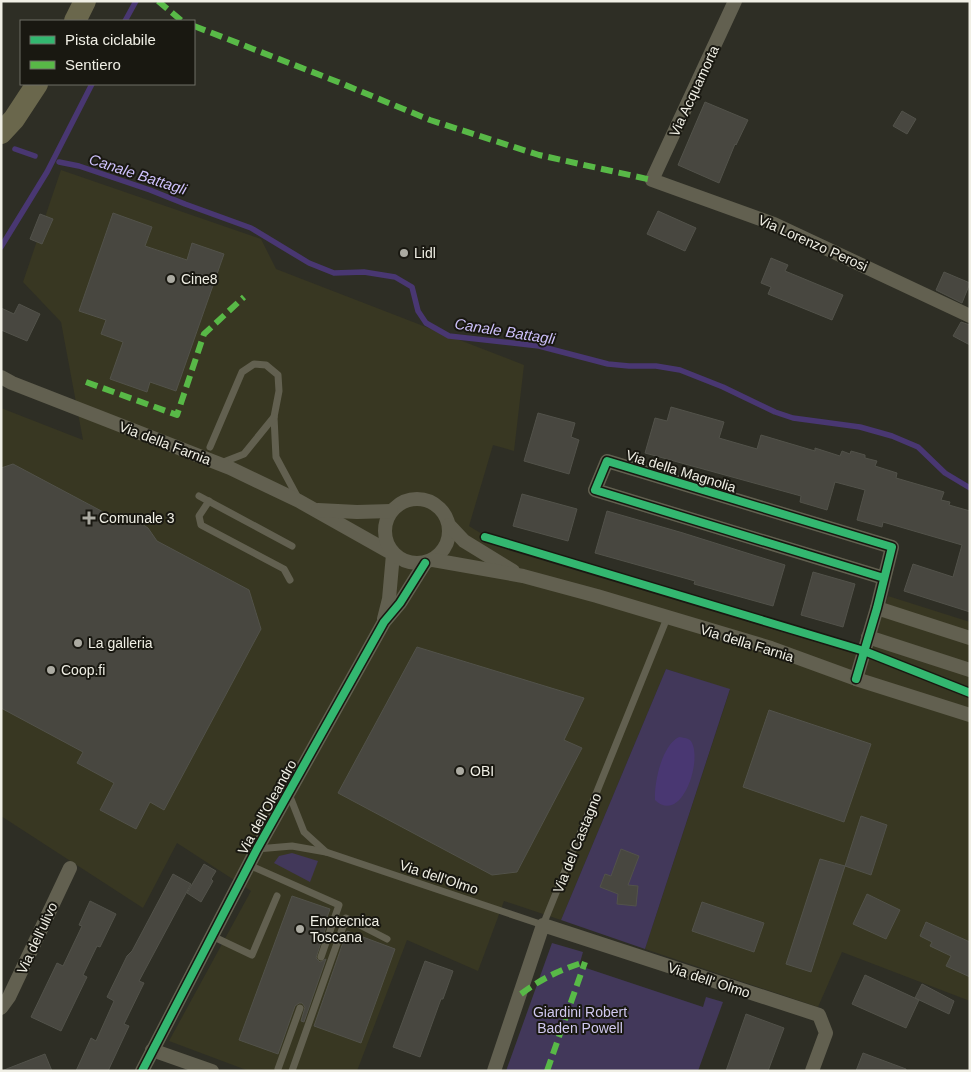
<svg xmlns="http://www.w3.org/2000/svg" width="971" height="1072" viewBox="0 0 971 1072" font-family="Arial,sans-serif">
	<rect width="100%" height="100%" fill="#2e2e25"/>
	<path fill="#383722" d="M61,170L261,239L276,269L524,365L514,451L493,445L469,526L508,550L869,658L888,596L970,622V1001L842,952L818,1007L645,949L730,690L666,669L561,920L504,901L478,971L407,940L357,1071H249L169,1041L251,891L177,843L143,908L1,816V408L83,440L61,322L23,282Z"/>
	<g fill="#42385a">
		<path d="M666,669L730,689L645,949L561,920Z"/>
		<path d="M292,853L318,861L310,882L274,863L279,856Z"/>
		<path d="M552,943L583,952L579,966L583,967L703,1007L706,997L723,1002L698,1071H506Z"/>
	</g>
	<path fill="#493772" d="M679,737C685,738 690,738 692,743C702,763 681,825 655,800C654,782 662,745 679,737Z"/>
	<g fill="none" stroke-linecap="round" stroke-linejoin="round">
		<g stroke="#493772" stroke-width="5.5">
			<path d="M125,21L136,1"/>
			<path d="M15,149L35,156"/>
			<path d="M59,162L79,166L150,190L185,204L251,228L309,263L334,273L364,272L395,277L412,287L418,311L426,323L449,336L539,346L608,364L629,366H656L680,370L723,387L775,412L793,418L860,427L892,436L918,447L945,473L970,488"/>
			<path d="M1,247L47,172L92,84"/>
		</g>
	</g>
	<g fill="#484740" stroke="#52524a">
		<path d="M705,102L748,120L736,145L735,144L719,183L678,165Z"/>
		<path d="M902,111L916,119L907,134L893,126Z"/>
		<path d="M658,211L696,228L685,251L647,234Z"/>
		<path d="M113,213L152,227L145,246L187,260L192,243L224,254L176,391L150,382L147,392L110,379L123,342L101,334L106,320L79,311Z"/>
		<path d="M40,214L53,219L42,244L30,239Z"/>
		<path d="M771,258L788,265L785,271L843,295L832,320L768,294L771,287L761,283Z"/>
		<path d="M944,272L970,283L962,303L936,290Z"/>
		<path d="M19,304L40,314L27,341L1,330V308L14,314Z"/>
		<path d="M961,322L970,325V345L953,336Z"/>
		<path d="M671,407L724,422L719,438L757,449L761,435L815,451V448L840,456L842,451L850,454L851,451L865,455V458L877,461L875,466L897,473L896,478L944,492L941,500L950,502L949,505L970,511V612L904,591L913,564L953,577L962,545L883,522L882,527L857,520L865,490L835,482L827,510L800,502L801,496L645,453L655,418L667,421Z"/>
		<path d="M538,413L575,423L571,437L579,440L569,474L524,461Z"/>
		<path d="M13,464L107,514L123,515L136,520L148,528L157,541L249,590L261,629L164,810L150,802L136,829L100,810L114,783L77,763L83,752L1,708V468Z"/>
		<path d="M522,494L577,509L568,541L513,526Z"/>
		<path d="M607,511L683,533L785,565L773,606L694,584L695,581L595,553Z"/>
		<path d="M813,572L855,584L843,627L801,615Z"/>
		<path d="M417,647L584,698L564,740L582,748L517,872L492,875L338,793Z"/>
		<path d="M769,710L871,744L844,822L743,787Z"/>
		<path d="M861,816L887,825L871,875L845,866Z"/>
		<path d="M621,849L639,856L628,885L638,886L636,906L617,904L618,894L600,887L605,874L611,876Z"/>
		<path d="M820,859L845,866L811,972L786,964Z"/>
		<path d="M204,864L216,871L211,879L213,881L201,902L187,893Z"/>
		<path d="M173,874L191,884L139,981L144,983L124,1024L129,1026L108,1071H76L91,1038L96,1041L114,1001L107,997L127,956L132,951Z"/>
		<path d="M867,894L900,910L886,939L853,924Z"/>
		<path d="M292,896L330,909L325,923L327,924L316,958L320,962L326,959L304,1022L301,1021L305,1007L302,1003H299L295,1006L278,1054L239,1040Z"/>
		<path d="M90,901L116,914L100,947L97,946L83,975L87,977L61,1031L31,1017L57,963L63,966L82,926L79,925Z"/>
		<path d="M702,902L764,923L754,952L692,931Z"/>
		<path d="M926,922L970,942V977L946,966L951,956L930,946L932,942L920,936Z"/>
		<path d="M347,931L395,949L361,1043L314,1026Z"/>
		<path d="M425,961L453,971L443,999H441L420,1057L393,1047Z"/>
		<path d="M865,975L919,1000L906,1028L852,1004Z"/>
		<path d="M922,984L954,1001L949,1014L915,998Z"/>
		<path d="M746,1014L784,1028L768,1071H726Z"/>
		<path d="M863,1053L906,1069V1071H856Z"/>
		<path d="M45,1054L52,1071H4V1070Z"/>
	</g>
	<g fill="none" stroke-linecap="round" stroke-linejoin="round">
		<g stroke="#626050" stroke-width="7">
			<path d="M210,447L242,372L254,364L266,365L278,375L279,391L274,417L276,457L298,498"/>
			<path d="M221,463L244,454L274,417"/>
			<path d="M199,496L292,546"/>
			<path d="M209,501L199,516L201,525L284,569L290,580"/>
			<path d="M289,794L304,832L326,852"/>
			<path d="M257,849L292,846L326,852L543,925L667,618"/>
			<path d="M249,865L339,905L321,957"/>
			<path d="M212,936L252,955L277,896"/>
			<path d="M278,1069L300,1008"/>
			<path d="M292,1071L346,918L387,939"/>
		</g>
		<g stroke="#626050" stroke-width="14">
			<path d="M735,1L652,180L774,224L970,316"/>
			<path d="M1,377L12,383L230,468L299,501L393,554L389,599L384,619"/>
			<circle cx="417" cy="531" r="32"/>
			<path d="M318,510L357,512L391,511"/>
			<path d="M449,525L464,541L513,571"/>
			<path d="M433,560L523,576L597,596L771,648L856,679L970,715"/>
			<path d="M877,608L970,638"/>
			<path d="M868,637L970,670"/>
			<path d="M856,679L877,608L892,547L607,461L595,490L884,578"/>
			<path d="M1,1008L9,997L70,868"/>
			<path d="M152,1050L212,1071"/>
			<path d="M142,1071L257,849L384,622L400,603L425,563"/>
			<path d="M494,1071L543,925L819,1015L826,1033L812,1071"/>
		</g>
		<g stroke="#6a674c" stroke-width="22">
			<path d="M75,21L85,1"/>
			<path d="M1,133L14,119L37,84"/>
		</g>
		<g stroke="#58b947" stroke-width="6" stroke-dasharray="12 6" stroke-linecap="butt">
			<path d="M158,1L182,21"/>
			<path d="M194,26L338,82L430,120L539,155L652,180"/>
			<path d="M86,382L177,415L204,334L244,297"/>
			<path d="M521,994C541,979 561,969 585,962"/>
			<path d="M547,1071L585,962"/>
		</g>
		<g stroke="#191811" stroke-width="11">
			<g id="cycleway">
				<path d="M485,537L864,651L970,693"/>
				<path d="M856,679L877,608L892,547L607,461L595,490L884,578"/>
				<path d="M142,1071L257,849L384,622L400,603L425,563"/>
			</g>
		</g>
		<use href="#cycleway" stroke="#33b770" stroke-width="8"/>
	</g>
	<g fill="#acaba2" stroke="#191811" stroke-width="2">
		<circle cx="404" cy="253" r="5"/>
		<circle cx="171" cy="279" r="5"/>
		<path d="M86.5 510.5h5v5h5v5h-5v5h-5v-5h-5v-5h5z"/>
		<circle cx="78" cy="643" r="5"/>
		<circle cx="51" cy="670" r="5"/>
		<circle cx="460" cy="771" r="5"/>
		<circle cx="300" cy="929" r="5"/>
	</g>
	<g text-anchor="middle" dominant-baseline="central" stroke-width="4" stroke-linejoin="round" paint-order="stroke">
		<g font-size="14" fill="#f0efe5" stroke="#191811">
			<text transform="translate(694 91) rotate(-65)">Via Acquamorta</text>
			<text transform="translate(813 243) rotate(24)">Via Lorenzo Perosi</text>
			<text transform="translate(165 443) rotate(21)">Via della Farnia</text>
			<text transform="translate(681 471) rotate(17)">Via della Magnolia</text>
			<text transform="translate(747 643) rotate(17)">Via della Farnia</text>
			<text transform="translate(267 807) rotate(-61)">Via dell'Oleandro</text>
			<text transform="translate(577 843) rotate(-68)">Via del Castagno</text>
			<text transform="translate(439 877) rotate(18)">Via dell'Olmo</text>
			<text transform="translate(37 938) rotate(-65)">Via dell'ulivo</text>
			<text transform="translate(709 980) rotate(18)">Via dell' Olmo</text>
		</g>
		<g font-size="14" fill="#f0efe5" stroke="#191811" text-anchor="start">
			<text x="414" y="253">Lidl</text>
			<text x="181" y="279">Cine8</text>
			<text x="99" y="518">Comunale 3</text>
			<text x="88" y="643">La galleria</text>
			<text x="61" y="670">Coop.fi</text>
			<text x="470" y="771">OBI</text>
			<text x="310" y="921">Enotecnica<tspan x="310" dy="16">Toscana</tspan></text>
		</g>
		<g font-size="14" fill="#d0c8ef" stroke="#191811">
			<text x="580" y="1012">Giardini Robert<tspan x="580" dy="16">Baden Powell</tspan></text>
		</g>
		<g font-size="15" font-style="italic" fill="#cec1fc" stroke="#191811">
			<text transform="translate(138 174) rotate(18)">Canale Battagli</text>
			<text transform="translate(505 331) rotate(9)">Canale Battagli</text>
		</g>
	</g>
	<rect width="971" height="1072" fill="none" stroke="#f0efe5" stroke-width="5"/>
	<rect x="20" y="20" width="175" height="65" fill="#191811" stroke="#6f6e66"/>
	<rect x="30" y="36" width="25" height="8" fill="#33b770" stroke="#6f6e66"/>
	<text x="65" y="45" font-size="15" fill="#f0efe5">Pista ciclabile</text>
	<rect x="30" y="61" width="25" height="8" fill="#58b947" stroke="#6f6e66"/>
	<text x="65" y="70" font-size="15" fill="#f0efe5">Sentiero</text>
</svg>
